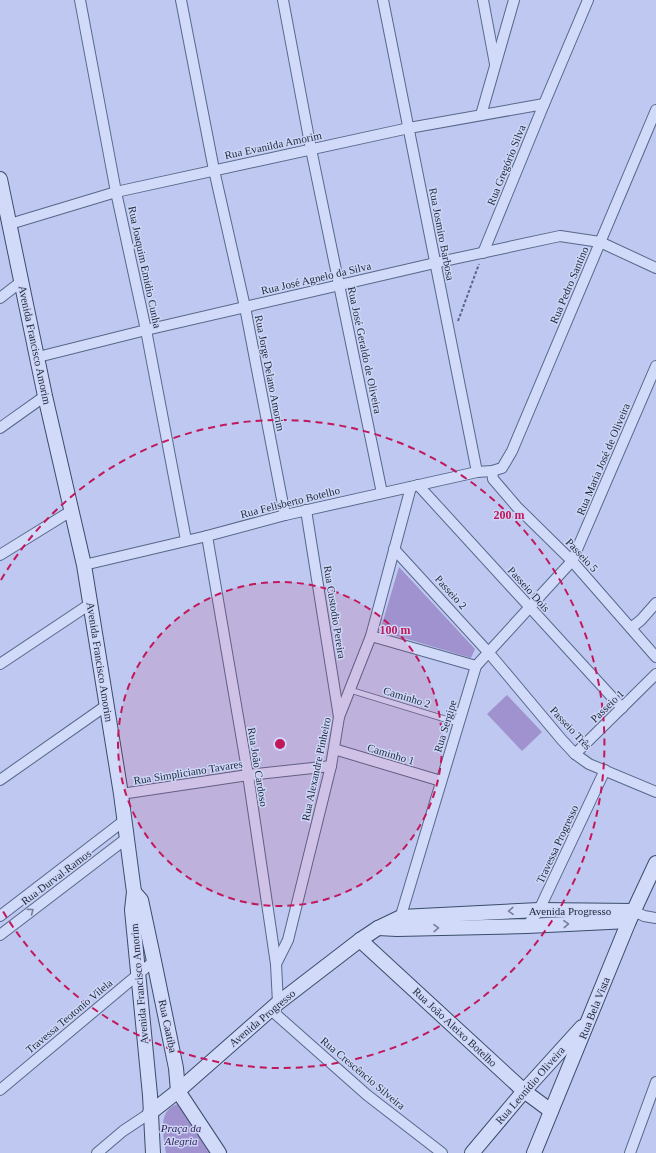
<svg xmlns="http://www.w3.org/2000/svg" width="656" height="1153" viewBox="0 0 656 1153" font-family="'Times New Roman',serif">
	<rect width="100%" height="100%" fill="#bec8f0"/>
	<g fill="#9f92ce">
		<path d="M399,567L475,649L471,658L380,631Z"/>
		<path d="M507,695L542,732L522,751L487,714Z"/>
		<path d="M178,1104H180L214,1153H166C164,1137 156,1110 178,1104Z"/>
	</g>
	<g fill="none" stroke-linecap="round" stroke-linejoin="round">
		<g stroke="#566989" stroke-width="7">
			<path id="lane" d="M350,690L458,723"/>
		</g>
		<g stroke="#566989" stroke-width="12">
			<g id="street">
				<path d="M80,0L116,192L146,330L186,540"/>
				<path d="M181,0L214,170L245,307L285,515"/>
				<path d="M283,0L311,149L382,493"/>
				<path d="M383,0L477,472"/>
				<path d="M483,0L495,64"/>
				<path d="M481,115L514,0"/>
				<path d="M10,224L116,192L409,128L544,104"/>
				<path d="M483,253L544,104L588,0"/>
				<path d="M0,298L22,281"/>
				<path d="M38,357L146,330L435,263L560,236L600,242L656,268"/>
				<path d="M0,428L45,396"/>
				<path d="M492,471L493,479L517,507L572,561L656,657"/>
				<path d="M418,485L622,708"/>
				<path d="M306,510L339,717"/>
				<path d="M207,536L248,775L276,964L278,1003"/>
				<path d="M394,549L489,653L562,740L575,754L589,764L656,792"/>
				<path d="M0,555L71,511"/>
				<path d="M84,565L207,536L285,515L477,472L492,471L502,468L512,451L656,110"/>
				<path d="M631,628L641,620L656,603"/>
				<path d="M371,636L476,666"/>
				<path d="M0,664L90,604"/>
				<path d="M334,749L441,781"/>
				<path d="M575,754L656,674"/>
				<path d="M0,780L107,705"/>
				<path d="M121,794L248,775L331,766"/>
				<path d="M634,911L644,916L656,918"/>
				<path d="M0,916L125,820"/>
				<path d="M399,922L476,666L572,561L656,366"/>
				<path d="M527,926L539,910L605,770"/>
				<path d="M0,935L127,838"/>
				<path d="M276,964L288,940L331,766L339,717L371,636L411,487"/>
				<path d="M271,1010L367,1095L442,1153"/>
				<path d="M0,1090L154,961"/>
				<path d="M97,1153L123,1131L150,1113"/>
				<path d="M630,1153L656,1082"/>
			</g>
		</g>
		<g stroke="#3a4d6a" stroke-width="16">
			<g id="secondary">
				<path d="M0,179L45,396L84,565L121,794L134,892L132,910L150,1095L153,1153"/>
				<path d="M134,892L141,900L154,961L176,1068L178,1091L219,1153"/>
				<path d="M378,928L397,929L527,926L629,921"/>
				<path d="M360,940L524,1091L551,1111"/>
				<path d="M150,1113L178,1091L278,1003L360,940L378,928L401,917L539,910L634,911"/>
				<path d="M472,1153L524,1091L582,1027"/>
				<path d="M534,1153L629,921L656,863"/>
			</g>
		</g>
		<path stroke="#566989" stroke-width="2" stroke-dasharray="3 2" stroke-linecap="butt" d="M458,321L479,264"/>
		<use href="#lane" stroke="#d2dafa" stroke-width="5"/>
		<use href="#street" stroke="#d2dafa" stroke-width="10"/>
		<use href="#secondary" stroke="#d2dafa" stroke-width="14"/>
	</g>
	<defs><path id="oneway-chevron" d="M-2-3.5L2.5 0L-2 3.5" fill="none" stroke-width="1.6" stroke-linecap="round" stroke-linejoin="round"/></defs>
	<g stroke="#778098">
		<use href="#oneway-chevron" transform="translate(31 911) rotate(-37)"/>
		<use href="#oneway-chevron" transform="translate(511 911) rotate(177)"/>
		<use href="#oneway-chevron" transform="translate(566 924) rotate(-3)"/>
		<use href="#oneway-chevron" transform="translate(436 928) rotate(-1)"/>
	</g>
	<circle cx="280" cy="744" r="162" fill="#c2185b" fill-opacity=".12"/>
	<g fill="none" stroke="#c2185b" stroke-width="2" stroke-dasharray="7 5">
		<circle cx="280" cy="744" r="162"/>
		<path d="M1 580A324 324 0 1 1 1 908"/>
	</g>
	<g text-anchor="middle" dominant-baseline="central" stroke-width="3" stroke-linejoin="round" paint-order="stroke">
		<g font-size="11" fill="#1c2737" stroke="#ced6f7">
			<text transform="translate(273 145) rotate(-12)">Rua Evanilda Amorim</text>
			<text transform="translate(506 165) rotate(-68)">Rua Gregório Silva</text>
			<text transform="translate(442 234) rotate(79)">Rua Josmiro Barbosa</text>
			<text transform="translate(145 267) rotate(78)">Rua Joaquim Emidio Cunha</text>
			<text transform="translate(316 278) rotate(-13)">Rua José Agnelo da Silva</text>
			<text transform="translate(569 285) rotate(-67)">Rua Pedro Santino</text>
			<text transform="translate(35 345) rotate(78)">Avenida Francisco Amorim</text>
			<text transform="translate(365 350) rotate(78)">Rua José Geraldo de Oliveira</text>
			<text transform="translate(270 373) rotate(79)">Rua Jorge Delano Amorim</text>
			<text transform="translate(603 459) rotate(-67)">Rua Maria José de Oliveira</text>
			<text transform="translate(290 502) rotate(-14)">Rua Felisberto Botelho</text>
			<text transform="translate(582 555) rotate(47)">Passeio 5</text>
			<text transform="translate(529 589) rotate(48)">Passeio Dois</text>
			<text transform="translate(451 592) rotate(48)">Passeio 2</text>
			<text transform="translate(335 612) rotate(81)">Rua Custodio Pereira</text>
			<text transform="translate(100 662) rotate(81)">Avenida Francisco Amorim</text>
			<text transform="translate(407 697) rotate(17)">Caminho 2</text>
			<text transform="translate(607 706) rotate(-44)">Passeio 1</text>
			<text transform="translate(445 726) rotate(-73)">Rua Sergipe</text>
			<text transform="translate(571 728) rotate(47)">Passeio Três</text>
			<text transform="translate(391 754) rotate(17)">Caminho 1</text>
			<text transform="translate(258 767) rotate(81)">Rua João Cardoso</text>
			<text transform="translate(316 769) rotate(-78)">Rua Alexandre Pinheiro</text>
			<text transform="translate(188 772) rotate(-9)">Rua Simpliciano Tavares</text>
			<text transform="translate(557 844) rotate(-65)">Travessa Progresso</text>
			<text transform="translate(56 877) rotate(-37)">Rua Durval Ramos</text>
			<text x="570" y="911">Avenida Progresso</text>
			<text transform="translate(139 984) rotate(-95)">Avenida Francisco Amorim</text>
			<text transform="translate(594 1008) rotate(-68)">Rua Bela Vista</text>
			<text transform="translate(69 1016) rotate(-40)">Travessa Teotonio Vilela</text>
			<text transform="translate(262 1018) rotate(-40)">Avenida Progresso</text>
			<text transform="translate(168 1026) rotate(78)">Rua Caatiba</text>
			<text transform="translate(455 1027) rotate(43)">Rua João Aleixo Botelho</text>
			<text transform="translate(363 1073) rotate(40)">Rua Crescêncio Silveira</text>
			<text transform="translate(530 1085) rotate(-49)">Rua Leonídio Oliveira</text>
		</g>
		<g font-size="11" font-style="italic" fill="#332155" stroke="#ced6f7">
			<text x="181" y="1128">Praça da<tspan x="181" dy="13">Alegria</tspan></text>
		</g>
	</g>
	<circle cx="280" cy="744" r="6" fill="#c2185b" stroke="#ced6f7" stroke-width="2"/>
	<g font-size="12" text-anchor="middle" font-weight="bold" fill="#c2185b" stroke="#ced6f7" stroke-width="3" stroke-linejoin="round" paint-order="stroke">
		<text x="509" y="519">200 m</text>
		<text x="395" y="634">100 m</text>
	</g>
</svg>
